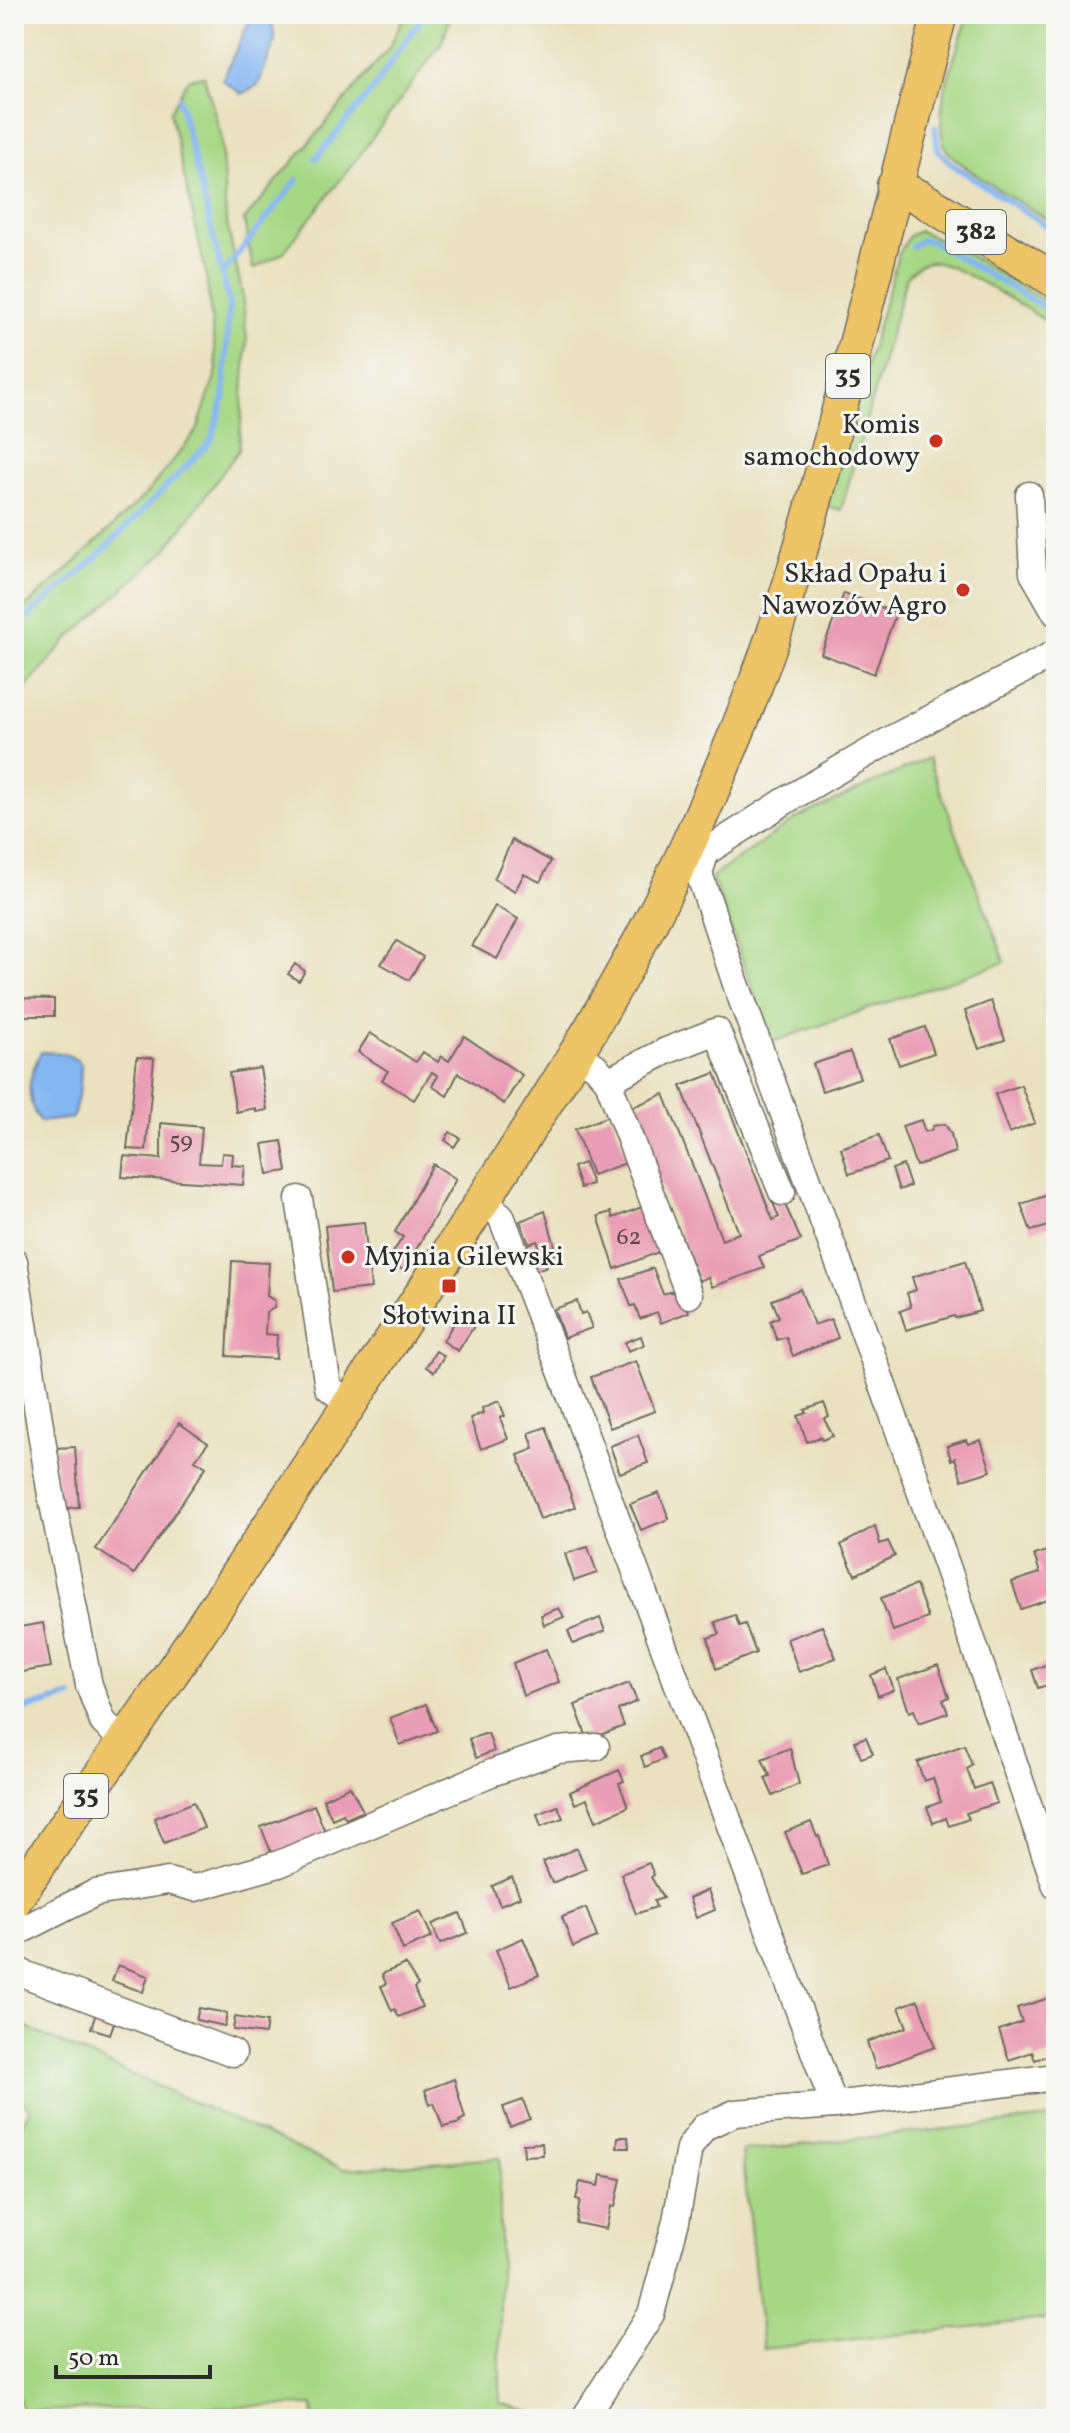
<svg xmlns="http://www.w3.org/2000/svg" width="1070" height="2433" viewBox="0 0 1070 2433" font-family="Vollkorn,serif">
	<rect width="100%" height="100%" fill="#f6f6f2"/>
	<filter id="ink" filterUnits="userSpaceOnUse"><feTurbulence type="fractalNoise" baseFrequency=".0125" numOctaves="2"/><feDisplacementMap in="SourceGraphic" scale="16" xChannelSelector="R" yChannelSelector="G"/><feConvolveMatrix kernelMatrix="1 2 1 2 8 2 1 2 1" color-interpolation-filters="sRGB"/></filter>
	<filter id="wash" filterUnits="userSpaceOnUse"><feTurbulence type="fractalNoise" baseFrequency=".006" numOctaves="4" result="noise"/><feDisplacementMap in="SourceGraphic" scale="32" xChannelSelector="R" yChannelSelector="G"/><feGaussianBlur stdDeviation="1.8" result="paint"/><feColorMatrix in="noise" values="0 0 0 0 0 0 0 0 0 0 0 0 0 0 0 0 0 1.4 0 .05"/><feComposite in="paint" operator="in"/></filter>
	<g filter="url(#wash)">
		<rect width="100%" height="100%" fill="#e9e1bf"/>
		<g fill="#a7d785" stroke="#698158" stroke-width="2">
			<path d="M405,14H452L441,44L356,160L283,253L253,269L244,220L389,48Z"/>
			<path d="M969,14H1056V225C1036,212 952,164 945,147C931,110 958,50 969,14Z"/>
			<path d="M204,76L221,135L226,219L242,292L247,340L239,450L165,551L67,640L19,696L14,688V617L64,573L145,495L197,431L217,370L206,274L170,112L188,79Z"/>
			<path d="M919,231L945,241L1056,307V327C1032,313 955,262 932,262C921,261 913,270 906,278L841,510L826,506L898,256L909,236Z"/>
			<path d="M928,758L1005,962L772,1042L712,877L797,818Z"/>
			<path d="M14,2022L343,2169L500,2158V2403L552,2417L314,2419L313,2405L23,2411L14,2386V2138L30,2109L14,2090Z"/>
			<path d="M1050,2118L1056,2172V2318L763,2349L742,2151Z"/>
		</g>
		<g fill="#84b6f1" stroke="#58708e" stroke-width="2">
			<path d="M261,14L271,17L275,41L258,85L242,94L222,80L251,18Z"/>
			<path d="M41,1052C56,1052 70,1052 81,1064L80,1087L73,1118L40,1122C24,1099 28,1076 41,1052Z"/>
		</g>
		<g fill="none" stroke-linecap="round" stroke-linejoin="round">
			<g stroke="#84b6f1" stroke-width="6">
				<path d="M935,127L938,150L953,165L1056,232"/>
				<path d="M316,158L373,89L424,14"/>
				<path d="M912,246L921,240L931,241L1056,314"/>
				<path d="M222,274L297,180"/>
				<path d="M14,628L95,559L211,441L224,398L229,301L179,98"/>
				<path d="M14,1712L71,1696"/>
			</g>
		</g>
		<g id="blocks">
			<g fill="#ea9db6">
				<path d="M844,593L896,613L874,674L821,654Z"/>
				<path d="M512,840L551,861L540,882L524,874L515,891L494,879Z"/>
				<path d="M495,906L518,919L497,959L472,946Z"/>
				<path d="M397,941L423,957L409,980L381,964Z"/>
				<path d="M295,964L305,971L299,981L288,974Z"/>
				<path d="M14,998L54,999V1016H22L14,1022Z"/>
				<path d="M991,1001L1005,1040L979,1049L965,1011Z"/>
				<path d="M925,1027L934,1053L899,1065L890,1039Z"/>
				<path d="M370,1033L416,1062L423,1052L438,1062L441,1056L449,1061L464,1036L522,1075L504,1104L458,1073L447,1096L432,1086L438,1076L432,1072L414,1100L382,1080L388,1071L358,1052Z"/>
				<path d="M850,1052L860,1078L822,1091L813,1064Z"/>
				<path d="M137,1057L154,1058L146,1150L127,1149Z"/>
				<path d="M260,1068L267,1110L256,1112V1108L236,1112L229,1073Z"/>
				<path d="M715,1073L773,1220L779,1217L772,1201L782,1198L801,1240L759,1256L764,1268L712,1287L708,1277L699,1281L630,1108L664,1094L722,1240L739,1233L681,1086Z"/>
				<path d="M1021,1085L1035,1123L1009,1133L995,1094Z"/>
				<path d="M611,1115L629,1162L592,1175L575,1129Z"/>
				<path d="M921,1120L925,1132L931,1130L933,1126L945,1124L951,1134L955,1152L916,1166L902,1126Z"/>
				<path d="M161,1123L202,1127L199,1163L221,1164L222,1153L233,1154L232,1165L245,1166L243,1185L122,1177L124,1156L161,1159Z"/>
				<path d="M450,1132L460,1138L454,1147L445,1140Z"/>
				<path d="M879,1135L888,1161L849,1174L841,1148Z"/>
				<path d="M282,1141L287,1171L268,1174L263,1144Z"/>
				<path d="M584,1163L592,1184L580,1188L573,1167Z"/>
				<path d="M433,1164L456,1179L404,1271L388,1260L403,1237L395,1232Z"/>
				<path d="M903,1165L910,1186L899,1190L892,1169Z"/>
				<path d="M1056,1189V1224L1031,1231L1021,1204L1054,1193L1053,1190Z"/>
				<path d="M642,1207L659,1252L615,1269L598,1216L611,1212L613,1218Z"/>
				<path d="M545,1211L557,1253L544,1258L547,1266L530,1273L527,1264L544,1258L537,1241L529,1244L520,1221Z"/>
				<path d="M364,1222L371,1288L332,1292L325,1226Z"/>
				<path d="M232,1261L269,1263L267,1296L275,1301L274,1308L266,1313L265,1334L277,1335L276,1359L227,1356Z"/>
				<path d="M965,1261L980,1311L955,1318L954,1316L906,1330L900,1311L911,1307L907,1293L916,1290L912,1277Z"/>
				<path d="M653,1268L663,1294L680,1289L689,1312L661,1323L657,1312L640,1319L635,1305L631,1306L621,1279Z"/>
				<path d="M800,1289L814,1325L831,1319L838,1338L793,1356L786,1337L777,1340L770,1321L779,1317L772,1300Z"/>
				<path d="M577,1301L581,1314L586,1312L592,1328L564,1338L554,1309Z"/>
				<path d="M458,1316L474,1326L458,1351L443,1341Z"/>
				<path d="M641,1336L644,1345L628,1351L625,1342Z"/>
				<path d="M436,1351L444,1356L434,1372L426,1367Z"/>
				<path d="M636,1361L655,1411L610,1428L591,1377Z"/>
				<path d="M499,1401L505,1416L500,1418L508,1439L481,1449L470,1418L483,1413L482,1408Z"/>
				<path d="M824,1403L829,1417L824,1419L833,1436L822,1440L820,1437L807,1442L798,1416L807,1413L805,1410Z"/>
				<path d="M179,1423L208,1443L195,1460L206,1467L134,1574L96,1549Z"/>
				<path d="M546,1427L575,1507L540,1519L518,1455L534,1449L529,1433Z"/>
				<path d="M638,1435L648,1463L620,1473L610,1446Z"/>
				<path d="M966,1440L968,1444L981,1440L991,1471L962,1480L955,1458L951,1460L947,1446Z"/>
				<path d="M75,1447L79,1507L58,1509L54,1448Z"/>
				<path d="M659,1493L669,1519L641,1530L630,1504Z"/>
				<path d="M875,1526L880,1544L888,1541L895,1556L855,1575L841,1545Z"/>
				<path d="M588,1547L597,1573L574,1581L565,1554Z"/>
				<path d="M1050,1550L1056,1568V1608L1051,1609L1048,1600L1021,1609L1012,1582L1040,1573L1034,1555Z"/>
				<path d="M916,1585L928,1618L893,1631L881,1598Z"/>
				<path d="M559,1608L564,1617L544,1625L541,1615Z"/>
				<path d="M735,1615L739,1626L745,1624L756,1653L716,1669L708,1638L720,1634L715,1622Z"/>
				<path d="M600,1618L605,1631L573,1644L568,1631Z"/>
				<path d="M43,1623L51,1667L16,1673L14,1628Z"/>
				<path d="M822,1626L836,1658L799,1672L787,1639Z"/>
				<path d="M546,1649L559,1682L523,1696L513,1663Z"/>
				<path d="M1056,1661V1682L1038,1688L1032,1670Z"/>
				<path d="M938,1665L949,1697L943,1700L948,1713L919,1723L914,1710L909,1712L898,1679Z"/>
				<path d="M886,1669L894,1690L878,1696L871,1675Z"/>
				<path d="M629,1683L637,1701L618,1710L624,1726L588,1740L575,1705Z"/>
				<path d="M426,1704L437,1731L400,1745L390,1718Z"/>
				<path d="M488,1733L494,1751L476,1758L469,1739Z"/>
				<path d="M866,1737L873,1754L861,1758L855,1741Z"/>
				<path d="M964,1745L972,1765L967,1769L974,1789L990,1783L997,1803L966,1813L969,1819L949,1826L946,1818L933,1823L927,1807L941,1802L933,1778L924,1781L917,1762Z"/>
				<path d="M659,1748L664,1759L645,1767L641,1756Z"/>
				<path d="M790,1748L799,1784L773,1796L765,1778L770,1776L762,1759Z"/>
				<path d="M619,1770L624,1781L619,1783L628,1807L596,1821L587,1799L575,1804L570,1792Z"/>
				<path d="M350,1786L363,1811L346,1819L343,1814L332,1819L323,1799Z"/>
				<path d="M194,1802L204,1828L164,1843L154,1818Z"/>
				<path d="M314,1805L326,1834L273,1857L261,1827Z"/>
				<path d="M558,1806L563,1818L541,1826L537,1814Z"/>
				<path d="M811,1822L817,1837L819,1836L828,1865L802,1874L785,1832Z"/>
				<path d="M577,1848L586,1869L552,1883L543,1862Z"/>
				<path d="M649,1863L654,1875L651,1877L663,1898L654,1901L656,1907L636,1914L621,1874Z"/>
				<path d="M512,1877L520,1897L500,1905L492,1886Z"/>
				<path d="M708,1890L715,1910L696,1918L689,1898Z"/>
				<path d="M586,1908L597,1937L573,1947L562,1917Z"/>
				<path d="M420,1911L432,1937L403,1950L392,1923Z"/>
				<path d="M460,1913L468,1933L440,1944L432,1924Z"/>
				<path d="M523,1938L539,1975L511,1987L496,1950Z"/>
				<path d="M405,1964L418,1985L414,1988L422,2007L399,2017L395,2009L392,2011L381,1986L386,1984L382,1974Z"/>
				<path d="M118,1965L148,1976L143,1992L112,1981Z"/>
				<path d="M1049,1998L1056,2021V2053L1035,2060L1032,2052L1009,2060L999,2030L1022,2022L1017,2008Z"/>
				<path d="M918,2000L935,2047L876,2069L867,2042L907,2027L899,2007Z"/>
				<path d="M199,2008L227,2013L225,2026L196,2020Z"/>
				<path d="M97,2010L116,2017L110,2034L91,2028Z"/>
				<path d="M235,2017L267,2022L265,2034L233,2030Z"/>
				<path d="M454,2079L465,2118L459,2121L460,2123L443,2127L434,2103L430,2104L425,2090Z"/>
				<path d="M523,2100L530,2119L510,2127L503,2107Z"/>
				<path d="M618,2137H628L629,2148H617Z"/>
				<path d="M542,2143L543,2155L524,2156L523,2144Z"/>
				<path d="M601,2175L621,2179L615,2207L611,2206L606,2229L576,2223L580,2200L576,2199L580,2182L599,2186Z"/>
			</g>
		</g>
	</g>
	<g filter="url(#ink)">
		<use href="#blocks" fill-opacity="0" stroke="#6e6b5f" stroke-width="2"/>
		<g fill="none" stroke-linecap="round" stroke-linejoin="round">
			<g stroke="#6e6b5f" stroke-width="29">
				<g id="minor">
					<path d="M1029,495L1033,573L1056,613"/>
					<path d="M1056,653L895,737L785,801L706,852L699,873L736,984L860,1321L951,1578L1056,1886"/>
					<path d="M575,1055L595,1066L608,1081L689,1295"/>
					<path d="M608,1081L666,1051L717,1031L782,1192"/>
					<path d="M299,1199L328,1387L350,1404"/>
					<path d="M483,1200L501,1216L571,1397L834,2105"/>
					<path d="M14,1261L50,1489L89,1685L103,1722L124,1741"/>
					<path d="M14,1934L95,1893L168,1881L195,1888L279,1864L491,1773L558,1750L596,1747"/>
					<path d="M14,1968L24,1974L233,2053"/>
					<path d="M584,2419L651,2314L676,2221L689,2148L704,2127L735,2113L834,2105L1056,2077"/>
				</g>
			</g>
			<g stroke="#6e6b5f" stroke-width="37">
				<g id="major">
					<path d="M894,186L919,197L1056,281"/>
					<path d="M14,1901C61,1830 112,1761 160,1690C258,1546 352,1400 448,1254C535,1120 625,986 690,840C731,750 770,656 797,561C851,380 891,196 940,14"/>
				</g>
			</g>
			<use href="#minor" stroke="#fff" stroke-width="26"/>
			<use href="#major" stroke="#eec469" stroke-width="34"/>
		</g>
	</g>
	<g fill="#c8321e" stroke="#f6f6f2" stroke-width="3">
		<circle cx="936" cy="441" r="8"/>
		<circle cx="963" cy="590" r="8"/>
		<circle cx="348" cy="1257" r="8"/>
		<rect x="441" y="1278" width="16" height="16" rx="4"/>
	</g>
	<g text-anchor="middle" dominant-baseline="central" stroke-width="6" stroke-linejoin="round" paint-order="stroke">
		<g font-size="24" fill="#5b484e">
			<text x="181" y="1142">59</text>
			<text x="629" y="1238">62</text>
		</g>
		<g fill="#f6f6f2" stroke="#686867" stroke-width="2">
			<rect x="946" y="210" width="60" height="44" rx="6"/>
			<rect x="826" y="354" width="44" height="44" rx="6"/>
			<rect x="64" y="1774" width="44" height="44" rx="6"/>
		</g>
		<g font-size="26" font-weight="bold" fill="#2b2b2b">
			<text x="976" y="232">382</text>
			<text x="848" y="376">35</text>
			<text x="86" y="1796">35</text>
		</g>
		<g font-size="28" fill="#2b2b2b" stroke="#f6f6f2" text-anchor="end">
			<text x="920" y="425">Komis<tspan x="920" dy="32">samochodowy</tspan></text>
			<text x="947" y="574">Skład Opału i<tspan x="947" dy="32">Nawozów Agro</tspan></text>
			<text x="364" y="1257" text-anchor="start">Myjnia Gilewski</text>
			<text x="449" y="1316" text-anchor="middle">Słotwina II</text>
		</g>
	</g>
	<rect width="1070" height="2433" fill="none" stroke="#f6f6f2" stroke-width="48"/>
	<path d="M56 2365v12h154v-12" fill="none" stroke="#2b2b2b" stroke-width="4"/>
	<text x="68" y="2365" font-size="24" fill="#2b2b2b" stroke="#f6f6f2" stroke-width="6" paint-order="stroke">50 m</text>
</svg>
